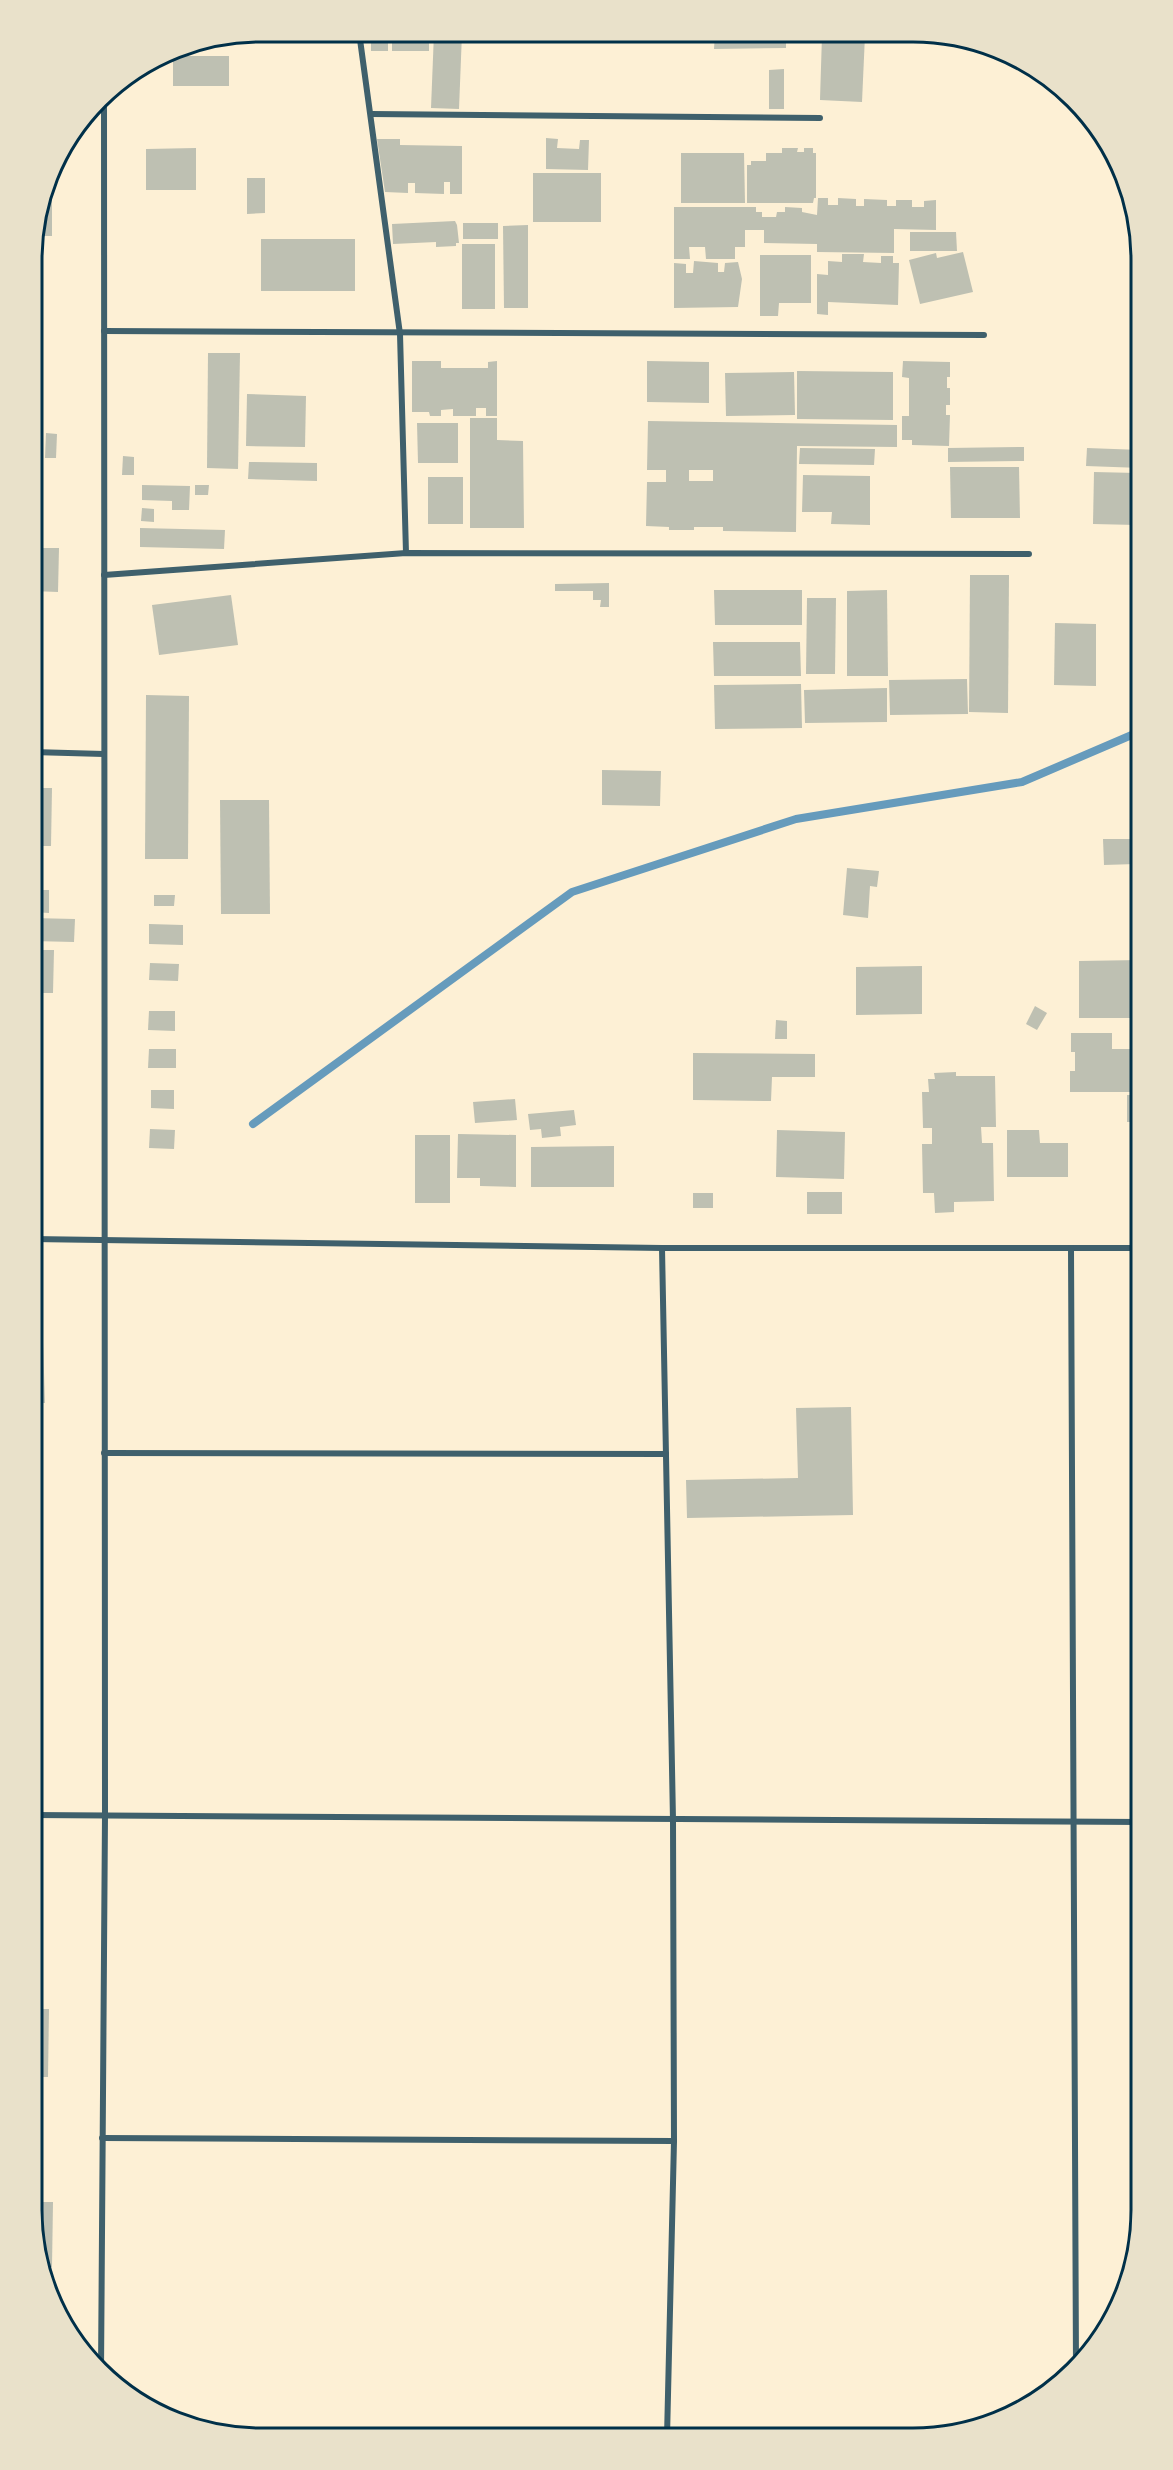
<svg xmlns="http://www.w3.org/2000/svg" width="1173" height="2470" viewBox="0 0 1173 2470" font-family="Commissioner,sans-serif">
	<rect width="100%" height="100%" fill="#fdf0d5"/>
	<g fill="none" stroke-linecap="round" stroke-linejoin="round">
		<path stroke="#669bbc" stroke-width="8" d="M253,1124L572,892L796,819L1022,782L1141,731"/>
	</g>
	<g fill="#bec0b2" fill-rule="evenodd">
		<path d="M392,32L429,33V51H392Z"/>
		<path d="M434,33H462L459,109L431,108Z"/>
		<path d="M715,34L786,35V48L714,49Z"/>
		<path d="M822,35H865L862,102L820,100Z"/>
		<rect x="371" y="38" width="17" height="13"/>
		<path d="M205,42V50H174V49Z"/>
		<rect x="173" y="56" width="56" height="30"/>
		<path d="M784,69V109H769V70Z"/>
		<path d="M546,138L558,139L557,148L579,149L580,140H589L588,170L546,169Z"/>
		<path d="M377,139H400V145L462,146V194H450V182H444V194L415,193V183H408V193L385,192Z"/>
		<path d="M196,148V190H146V149Z"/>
		<path d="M782,148H798L797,152H804V148H813V153H816V198H814L813,203H747V165H751V161H766V153H782Z"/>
		<path d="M681,153H744L745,203H681Z"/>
		<path d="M52,169V236H34Z"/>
		<rect x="533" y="173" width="68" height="49"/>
		<path d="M247,178H265V213L247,214Z"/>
		<path d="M818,198H828V205H838V198L856,199V206H864V199L887,200V206H896V200H912V207H924V201L936,200V230L894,229V253L817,252V244L764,243V230H745V247H735V259H706L705,247H689L690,259H674V207H756V212H762V217H776L777,212H785V207L802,208V212L817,215Z"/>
		<path d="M455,221L457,225L459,243H456V246L436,247V242L393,244L392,224Z"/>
		<rect x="463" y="223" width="35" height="16"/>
		<path d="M528,225V308H504L503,226Z"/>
		<path d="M910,232H956L957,251H910Z"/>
		<rect x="261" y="239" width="94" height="52"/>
		<rect x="462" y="244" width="33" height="65"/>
		<path d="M963,252L973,292L920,304L909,260L936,253L937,258Z"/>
		<path d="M32,254H38L36,331H32Z"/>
		<path d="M842,254H864L863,262L881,263V256H893V263H899L898,305L828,302V315L817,314V274L828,275V261L842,262Z"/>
		<path d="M760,255H811V303H779L778,316H760Z"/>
		<path d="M694,261L718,263V272H724L725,263L738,262L742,279L738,307L674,308V263L686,264V273H693Z"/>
		<path d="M208,353H240L238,469L207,468Z"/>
		<path d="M412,361H441V368H488V362L497,361V416H486V408H476V416H453V409L441,410V416H430L429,412H412Z"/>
		<path d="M647,361L709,362V403L647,402Z"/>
		<path d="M903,361L950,362V377H947V388H950V405H946V415H950L949,446L912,445V440H902V416H909V378L902,377Z"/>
		<path d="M797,371L893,372V420L797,419Z"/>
		<path d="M794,372L795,415L726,416L725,373Z"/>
		<path d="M247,394L306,396L305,447L246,446Z"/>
		<path d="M32,416L43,417L41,494H32Z"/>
		<path d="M470,418H497V440L523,441L524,528H470Z"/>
		<path d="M648,421L897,425V447L797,446L796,532L723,531V527H694V530H669V527L646,526L647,482H666V470H647ZM689,470H713V481H689Z"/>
		<path d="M417,423H458V463H418Z"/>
		<path d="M46,433L57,434L56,458H45Z"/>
		<path d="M1024,447V461L948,462V448Z"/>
		<path d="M800,448L875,449L874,465L799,464Z"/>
		<path d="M1087,448L1141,450V468L1086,466Z"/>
		<path d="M123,456L134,457V475H122Z"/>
		<path d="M249,462L317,463V481L248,479Z"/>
		<path d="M950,467H1019L1020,518H951Z"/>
		<path d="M1094,472L1137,473L1136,525L1093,524Z"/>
		<path d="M803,475L870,476V525L831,524L832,512H802Z"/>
		<rect x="428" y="477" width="35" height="47"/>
		<path d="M142,485L190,486L189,510H172V501L142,500Z"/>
		<path d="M195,485H209L208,495H195Z"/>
		<path d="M142,508L154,509V522L141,521Z"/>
		<path d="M140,528L225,530L224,549L140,547Z"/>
		<path d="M32,548H59L58,592L32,591Z"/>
		<path d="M970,575H1009L1008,713L969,712Z"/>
		<path d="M609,583V607H600L601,600H593V591H555V584Z"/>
		<path d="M714,590H802V625H715Z"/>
		<path d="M887,590L888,676H847V591Z"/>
		<path d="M231,595L238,645L159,655L152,605Z"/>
		<path d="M807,598H836L835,674H806Z"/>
		<path d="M1055,623L1096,624V686L1054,685Z"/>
		<path d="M713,642H800L801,676H714Z"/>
		<path d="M967,679L968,714L890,715L889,680Z"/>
		<path d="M801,684L802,728L715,729L714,685Z"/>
		<path d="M887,688V722L805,723L804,690Z"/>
		<path d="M146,695L189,696L188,859H145Z"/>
		<path d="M602,770L661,771L660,806L602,805Z"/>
		<path d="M32,788H52L51,846H32Z"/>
		<path d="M220,800H269L270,914H221Z"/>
		<path d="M1103,839H1136V864L1104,865Z"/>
		<path d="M847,868L879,871L877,887L870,886L868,918L843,915Z"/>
		<path d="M32,890H49V913L32,912Z"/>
		<path d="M154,895H175L174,906H154Z"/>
		<path d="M32,918L75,919L74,942L32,941Z"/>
		<path d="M149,924L183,925V945L149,944Z"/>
		<path d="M32,950H54L53,993H32Z"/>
		<path d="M1140,960L1141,1018H1079V961Z"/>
		<path d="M150,963L179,964L178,981L149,980Z"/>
		<path d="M922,966V1014L856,1015V967Z"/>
		<path d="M1035,1006L1047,1013L1037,1030L1026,1024Z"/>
		<path d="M149,1011H175V1031L148,1030Z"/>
		<path d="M776,1020L787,1021V1039H775Z"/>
		<path d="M1071,1033H1112V1049H1141V1092H1070V1071H1075V1052H1071Z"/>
		<path d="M149,1049H176V1068H148Z"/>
		<path d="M693,1053L815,1054V1077H772L771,1101L693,1100Z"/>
		<path d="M956,1072V1076H995L996,1127H981L982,1143H993L994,1201L954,1202V1212L935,1213L934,1193H923L922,1144H932V1128H923L922,1092H929L928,1079H935L934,1073Z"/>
		<path d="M151,1090H174V1109L151,1108Z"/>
		<rect x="1127" y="1095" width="14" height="27"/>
		<path d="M515,1099L517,1120L475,1123L473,1102Z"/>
		<path d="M574,1110L576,1125L560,1127L561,1136L542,1138L541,1129L530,1130L528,1114Z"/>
		<path d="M150,1129L175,1130L174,1149L149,1148Z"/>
		<path d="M777,1130L845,1132L844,1179L776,1177Z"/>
		<path d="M1007,1130H1039L1040,1143H1068V1177H1007Z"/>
		<path d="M458,1134L516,1135V1187L480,1186V1178H457Z"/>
		<rect x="415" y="1135" width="35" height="68"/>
		<path d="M614,1146V1187H531V1147Z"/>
		<rect x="807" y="1192" width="35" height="22"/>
		<rect x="693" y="1193" width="20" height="15"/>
		<path d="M32,1312H42L45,1403H32Z"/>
		<path d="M1134,1396H1141V1465H1133Z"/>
		<path d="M851,1407L853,1515L687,1518L686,1480L798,1478L796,1408Z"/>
		<path d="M32,2009H49L48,2077H32Z"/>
		<path d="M32,2202H53L52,2267H39Z"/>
	</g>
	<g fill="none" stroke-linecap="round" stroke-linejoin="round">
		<g stroke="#3f606c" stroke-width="6">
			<path d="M359,32L400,334L406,553"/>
			<path d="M371,114L820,118"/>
			<path d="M104,331L984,335"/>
			<path d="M104,575L406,553L1029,554"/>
			<path d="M32,752L104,754"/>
			<path d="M32,1239L662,1248H1141"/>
			<path d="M662,1248L673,1820L674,2141L667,2437"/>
			<path d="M1071,1248L1076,2368"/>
			<path d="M104,1453L666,1454"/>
			<path d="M32,1815L1141,1822"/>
			<path d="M102,2138L674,2141"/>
			<path d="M101,2372L105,1815L104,95"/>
		</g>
	</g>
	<path d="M0 0H1173V2470H0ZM260 42H913A218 218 0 0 1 1131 260V2210A218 218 0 0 1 913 2428H260A218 218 0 0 1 42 2210V260A218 218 0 0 1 260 42Z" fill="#e9e1ca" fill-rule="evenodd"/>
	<path fill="none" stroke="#003049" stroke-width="3" d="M260 42H913A218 218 0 0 1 1131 260V2210A218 218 0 0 1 913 2428H260A218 218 0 0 1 42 2210V260A218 218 0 0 1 260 42Z"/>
</svg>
